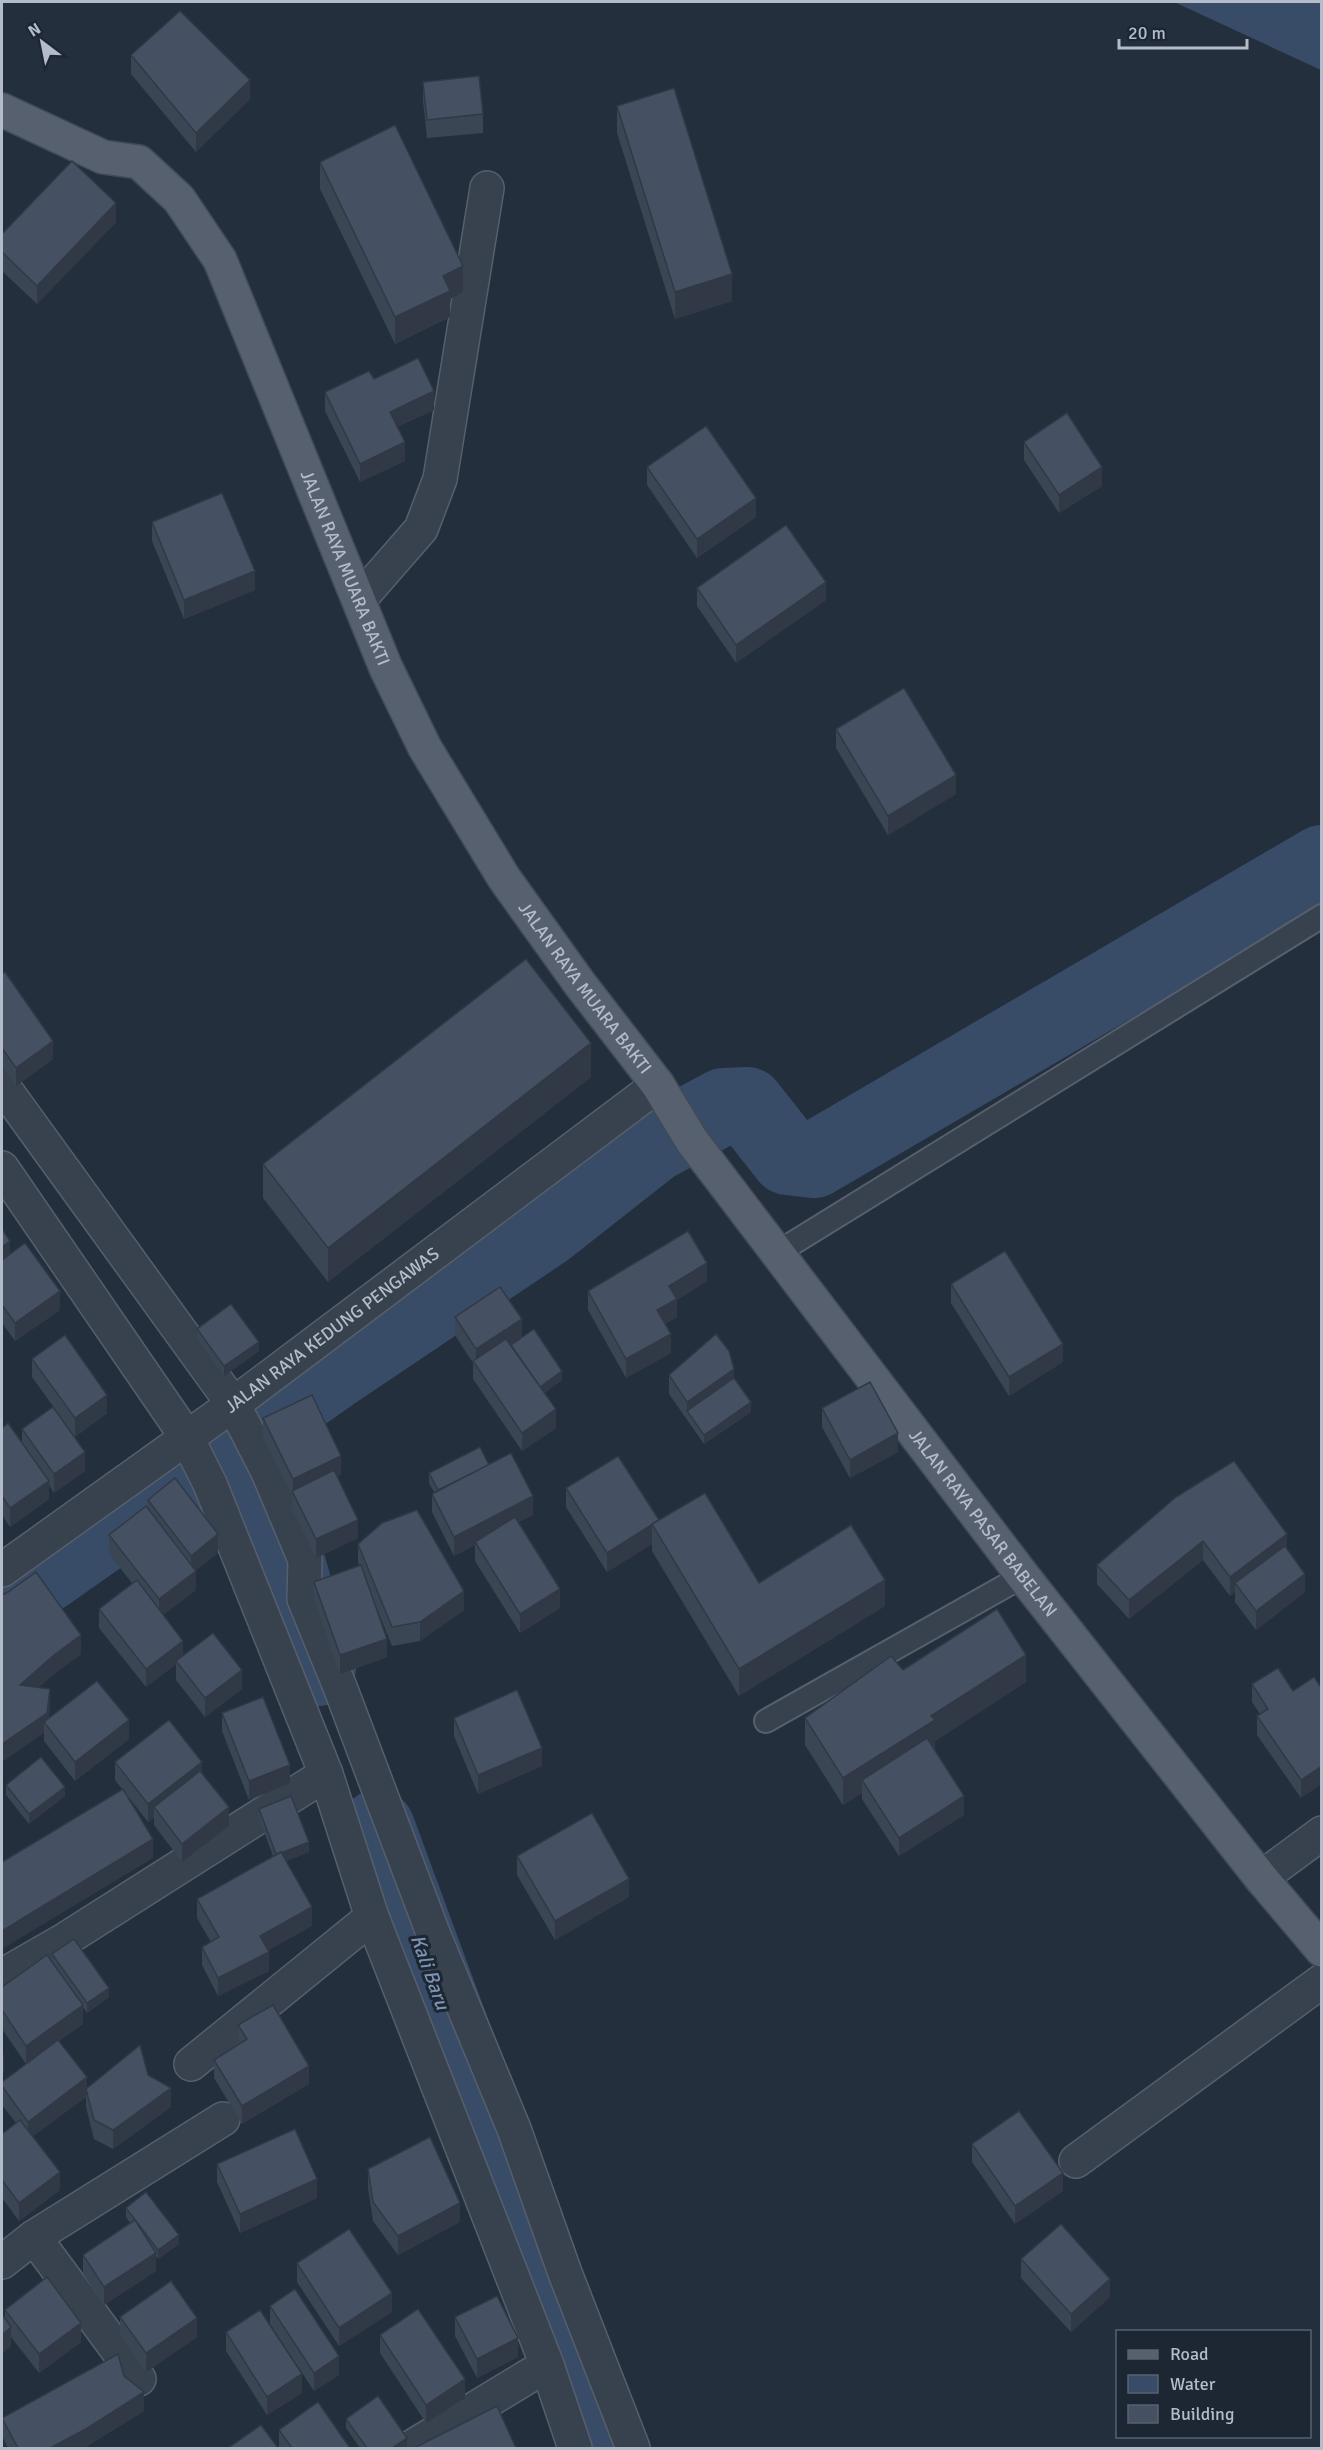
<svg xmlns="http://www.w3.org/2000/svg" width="1323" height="2450" viewBox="0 0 1323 2450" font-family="Signika,sans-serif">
	<rect width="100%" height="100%" fill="#242f3e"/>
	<path fill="#394c67" d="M1174,2H1321V70Z"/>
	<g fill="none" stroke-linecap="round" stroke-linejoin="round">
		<g stroke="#394c67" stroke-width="76">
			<path d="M266,1491L318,1668"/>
			<path d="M2,1605L332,1373L546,1229L654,1144L724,1106L747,1105L788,1157L814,1160L1322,863"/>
			<path d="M377,1828L606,2448"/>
		</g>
		<g stroke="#565f6c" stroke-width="26">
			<g id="service">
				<path d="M777,1253L1322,916"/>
				<path d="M766,1721L1023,1576"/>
			</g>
		</g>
		<g stroke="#565f6c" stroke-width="36">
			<g id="minor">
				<path d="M359,600L421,529L440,479L487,188"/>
				<path d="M2,1085L233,1404L268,1472L305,1560L304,1599L340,1687L433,1933L514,2129L565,2273L633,2448"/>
				<path d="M2,1168L186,1436L210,1484L326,1774L372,1917L547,2365L575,2448"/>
				<path d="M1261,1878L1322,1833"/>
				<path d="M2,1976L66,1939L326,1774"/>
				<path d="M191,2064L372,1917"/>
				<path d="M1076,2161L1322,1981"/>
				<path d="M34,2237L139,2379"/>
				<path d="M2,2262L34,2237L223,2119"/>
				<path d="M410,2448L547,2365"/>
			</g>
		</g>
		<g stroke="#565f6c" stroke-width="36">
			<g id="tertiary">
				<path id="s1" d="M2,1570L227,1409L658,1085"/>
			</g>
		</g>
		<g stroke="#414a57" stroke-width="36">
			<g id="primary">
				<path id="s2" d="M2,110L103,157L139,162L179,199L220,260L386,668L425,748L504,878L580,984L658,1085L692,1141L1023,1576L1261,1878L1322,1950"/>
			</g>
		</g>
		<use href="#service" stroke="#38414e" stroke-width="22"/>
		<use href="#minor" stroke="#38414e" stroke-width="33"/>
		<use href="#tertiary" stroke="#38414e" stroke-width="33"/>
		<use href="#primary" stroke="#56606e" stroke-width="33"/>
	</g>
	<g fill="#3b4654">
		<path d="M131,55L250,99L196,152L131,74Z"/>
		<path d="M423,82L483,114V133L427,138L423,101Z"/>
		<path d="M617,106L732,301L675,319L617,133Z"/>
		<path d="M320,162L463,292L450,299V317L395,344L320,189Z"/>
		<path d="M116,222L37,304L2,271V234Z"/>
		<path d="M374,379L434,410L397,427L405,461L360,482L325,411V392Z"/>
		<path d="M1024,442L1102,486L1059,513L1024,460Z"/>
		<path d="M647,467L756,517L697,558L647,485Z"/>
		<path d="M152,522L255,590L184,619L152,541Z"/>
		<path d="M697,588L826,600L736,663L697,606Z"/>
		<path d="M836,729L956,794L888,835L836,748Z"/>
		<path d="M2,974L53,1059L16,1086L2,1067Z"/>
		<path d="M591,1077L328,1282L263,1198V1164Z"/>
		<path d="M2,1229L10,1254L60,1310L15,1341L2,1323Z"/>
		<path d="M707,1281L677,1300V1317L665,1324L671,1353L626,1378L588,1310V1291Z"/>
		<path d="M951,1284L1063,1362L1009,1396L951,1303Z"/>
		<path d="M455,1317L522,1337L510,1345L562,1380L544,1393L556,1428L522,1451L473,1379V1363L455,1335Z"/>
		<path d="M197,1329L259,1351L224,1376L197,1338Z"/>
		<path d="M32,1359L107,1413L75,1437L32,1377Z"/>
		<path d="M669,1375L734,1378L751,1412L704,1444L669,1394Z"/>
		<path d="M822,1408L898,1452L850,1478L822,1427Z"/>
		<path d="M263,1418L341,1474L337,1477L358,1538L316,1558L292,1509V1495L263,1437Z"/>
		<path d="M2,1428L22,1443V1429L85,1471L54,1493L49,1485V1499L10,1527L2,1515Z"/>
		<path d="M489,1465L533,1515L518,1522L560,1608L520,1633L475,1561V1545L454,1556L432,1512V1494L434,1492L429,1483V1473Z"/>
		<path d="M566,1488L659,1520L759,1583L885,1606L739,1696L652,1551V1544L607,1572L566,1507Z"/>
		<path d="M1176,1497L1287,1549L1305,1592L1256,1630L1235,1602V1592L1230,1596L1203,1560L1129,1619L1097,1584V1565Z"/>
		<path d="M148,1500L218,1553L196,1570V1590L163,1615L183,1656L242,1689L205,1717L176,1680V1664L146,1687L99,1628V1609L132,1583L109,1554V1535L148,1508Z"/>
		<path d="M358,1544L464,1610L420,1641L392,1646L373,1599L387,1657L340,1674L314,1600V1582L360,1566L358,1562Z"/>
		<path d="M2,1595L81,1654L54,1674L38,1688L50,1708L48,1720L129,1739L75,1781L44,1741V1733Z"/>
		<path d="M903,1670L1026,1682L935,1741V1747L934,1748L964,1815L899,1856L862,1799V1793L843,1805L805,1745V1718Z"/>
		<path d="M1314,1677L1301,1798L1257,1735V1716L1260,1714L1252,1702V1684L1293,1691Z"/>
		<path d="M222,1713L290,1783L249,1800L222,1731Z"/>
		<path d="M454,1718L542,1766L478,1794L454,1736Z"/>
		<path d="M115,1762L202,1773L229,1826L182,1862L154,1825V1818L148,1822L127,1795L153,1858L122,1789L115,1780Z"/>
		<path d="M6,1785L65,1796L29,1824L6,1795Z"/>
		<path d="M259,1809L309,1852L286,1861L312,1926L268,1950L269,1971L218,1996L202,1965V1947L211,1942L197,1918V1899L273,1856L259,1818Z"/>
		<path d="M517,1856L629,1897L555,1940L517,1875Z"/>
		<path d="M52,1954L109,1997L87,2013L83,2007V2024L59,2041L87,2087L148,2075L171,2107L113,2149L94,2139L86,2107V2097L33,2136L60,2190L19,2221L2,2198V2134L16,2123L2,2105V2082L26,2064L2,2029V1987L52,1962Z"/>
		<path d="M238,2025L309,2084L242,2124L214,2078V2060L239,2044Z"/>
		<path d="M972,2144L1063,2191L1015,2224L972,2162Z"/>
		<path d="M217,2164L317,2198L240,2233L217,2182Z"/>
		<path d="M368,2169L460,2222L398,2255L373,2221L368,2188Z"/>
		<path d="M126,2208L179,2244L158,2259L156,2256V2271L104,2305L83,2274V2255L130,2223L126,2217Z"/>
		<path d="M1021,2259L1110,2297L1071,2332L1021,2278Z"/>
		<path d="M297,2263L392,2312L339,2346L297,2282Z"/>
		<path d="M270,2306L339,2375L314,2391L270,2324Z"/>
		<path d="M5,2310L81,2342L39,2373L11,2337V2346L2,2353V2314L5,2318Z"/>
		<path d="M120,2317L197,2337L146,2372L120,2335Z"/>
		<path d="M455,2317L518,2357L477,2378L455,2336Z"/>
		<path d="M226,2332L302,2393L267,2415L226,2351Z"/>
		<path d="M380,2335L465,2398L426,2423L380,2353Z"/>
		<path d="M124,2376L144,2411L84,2448H8L2,2436V2418Z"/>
		<path d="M346,2419L407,2447L405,2448H360L346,2428Z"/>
		<path d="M279,2430L350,2448H279Z"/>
	</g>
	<g fill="#303945">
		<path d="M250,80V99L196,152V133Z"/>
		<path d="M116,203V222L37,304V286Z"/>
		<path d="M463,266V292L450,299V317L395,344V317L443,276Z"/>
		<path d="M732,274V301L675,319V292Z"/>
		<path d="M434,391V410L390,430V412Z"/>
		<path d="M405,442V461L360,482V464Z"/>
		<path d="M1102,467V486L1059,513V495Z"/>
		<path d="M756,498V517L697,558V539Z"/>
		<path d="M255,571V590L184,619V600Z"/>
		<path d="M826,582V600L736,663V645Z"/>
		<path d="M956,775V794L888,835V816Z"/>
		<path d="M53,1041V1059L16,1086V1068Z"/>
		<path d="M591,1043V1077L328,1282V1248Z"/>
		<path d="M10,1241V1259L2,1265V1247Z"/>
		<path d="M707,1263V1281L677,1300V1317L657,1328V1310L669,1286Z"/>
		<path d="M60,1291V1310L15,1341V1323Z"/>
		<path d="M522,1319V1337L477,1367L476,1365V1349Z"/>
		<path d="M671,1334V1353L626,1378V1359Z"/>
		<path d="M259,1342V1351L224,1376V1366Z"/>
		<path d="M1063,1344V1362L1009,1396V1377Z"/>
		<path d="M734,1369V1388L687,1411V1420V1402Z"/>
		<path d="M562,1371V1380L538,1398V1388Z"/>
		<path d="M107,1395V1413L75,1437V1418Z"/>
		<path d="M751,1402V1412L704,1444V1435Z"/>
		<path d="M556,1409V1428L522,1451V1433Z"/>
		<path d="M898,1433V1452L850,1478V1460Z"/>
		<path d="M85,1452V1471L54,1493V1474Z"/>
		<path d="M341,1456V1474L295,1497L293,1493V1479Z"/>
		<path d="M49,1481V1499L10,1527V1508Z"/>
		<path d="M533,1496V1515L476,1544L475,1542V1545L454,1556V1537Z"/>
		<path d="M358,1520V1538L316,1558V1539Z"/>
		<path d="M652,1525V1544L607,1572V1553Z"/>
		<path d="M218,1534V1553L191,1574V1556Z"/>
		<path d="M1287,1534V1552L1235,1583V1592L1230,1596V1577Z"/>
		<path d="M1203,1541V1560L1129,1619V1600Z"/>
		<path d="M196,1571V1590L159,1618V1599Z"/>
		<path d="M1305,1574V1592L1256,1630V1611Z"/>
		<path d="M885,1580V1606L739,1696V1669Z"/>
		<path d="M560,1589V1608L520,1633V1614Z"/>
		<path d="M464,1591V1610L420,1641V1622Z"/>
		<path d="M81,1635V1654L54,1674L20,1703V1685L54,1655Z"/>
		<path d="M387,1639V1657L340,1674V1655Z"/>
		<path d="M183,1641V1659L176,1661V1664L146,1687V1669Z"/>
		<path d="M1026,1655V1682L935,1741V1747L868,1789L862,1780V1793L843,1805V1778L931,1716Z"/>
		<path d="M242,1670V1689L205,1717V1698Z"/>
		<path d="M50,1689V1708L47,1726L44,1722V1733L2,1762V1744Z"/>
		<path d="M129,1720V1739L75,1781V1762Z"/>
		<path d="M542,1748V1766L478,1794V1775Z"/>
		<path d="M202,1762V1780L154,1807V1818L148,1822V1804Z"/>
		<path d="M290,1765V1783L249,1800V1781Z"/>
		<path d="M1322,1766V1784L1301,1798V1780Z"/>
		<path d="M65,1787V1796L29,1824V1814Z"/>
		<path d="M964,1796V1815L899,1856V1838Z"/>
		<path d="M229,1807V1826L182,1862V1844Z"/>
		<path d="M153,1839V1858L2,1949V1931Z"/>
		<path d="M309,1842V1852L277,1864V1855Z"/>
		<path d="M629,1879V1897L555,1940V1921Z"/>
		<path d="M312,1907V1926L260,1955V1936Z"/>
		<path d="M269,1952V1971L218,1996V1978Z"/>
		<path d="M109,1988V1997L87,2013V2003Z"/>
		<path d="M83,2005V2024L26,2064V2046Z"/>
		<path d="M4,2054V2072L2,2074V2055Z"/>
		<path d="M309,2066V2084L242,2124V2106Z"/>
		<path d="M87,2077V2095L86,2089V2097L28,2140V2122Z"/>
		<path d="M171,2088V2107L113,2149V2130Z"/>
		<path d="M60,2172V2190L19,2221V2203Z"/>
		<path d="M1063,2173V2191L1015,2224V2206Z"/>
		<path d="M317,2179V2198L240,2233V2214Z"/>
		<path d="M460,2203V2222L398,2255V2236Z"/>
		<path d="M179,2235V2244L158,2259V2250Z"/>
		<path d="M156,2253V2271L104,2305V2287Z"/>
		<path d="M1110,2279V2297L1071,2332V2314Z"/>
		<path d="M392,2293V2312L339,2346V2328Z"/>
		<path d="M197,2318V2337L146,2372V2353Z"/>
		<path d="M81,2323V2342L39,2373V2354Z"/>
		<path d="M11,2327V2346L2,2353V2335Z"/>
		<path d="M518,2338V2357L477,2378V2359Z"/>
		<path d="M339,2356V2375L314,2391V2373Z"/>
		<path d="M302,2374V2393L267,2415V2397Z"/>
		<path d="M465,2379V2398L426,2423V2405Z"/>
		<path d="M144,2392V2411L86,2447L84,2448H50Z"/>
		<path d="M407,2438V2447L405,2448H392Z"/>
	</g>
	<g fill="#455162" stroke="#303945" stroke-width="1.5">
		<path d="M180,11L250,80L196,133L131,55Z"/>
		<path d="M479,76L483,114L427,120L423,82Z"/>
		<path d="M674,88L732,274L675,292L617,106Z"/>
		<path d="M395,125L463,266L443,276L450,291L395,317L320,162Z"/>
		<path d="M72,161L116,203L37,286L2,252V234Z"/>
		<path d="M418,358L434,391L390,412L405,442L360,464L325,392L369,371L374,379Z"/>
		<path d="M1067,413L1102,467L1059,495L1024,442Z"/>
		<path d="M706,426L756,498L697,539L647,467Z"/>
		<path d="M222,493L255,571L184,600L152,522Z"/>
		<path d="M786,525L826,582L736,645L697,588Z"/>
		<path d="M904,688L956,775L888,816L836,729Z"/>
		<path d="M526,959L591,1043L328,1248L263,1164Z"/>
		<path d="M5,972L53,1041L16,1068L2,1048V974Z"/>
		<path d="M2,1229L10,1241L2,1247Z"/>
		<path d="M688,1231L707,1263L669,1286L677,1299L657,1310L671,1334L626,1359L588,1291Z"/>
		<path d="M25,1243L60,1291L15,1323L2,1305V1260Z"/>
		<path d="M1005,1251L1063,1344L1009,1377L951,1284Z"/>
		<path d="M500,1287L522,1319L476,1349L455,1317Z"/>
		<path d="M231,1304L259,1342L224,1366L197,1329Z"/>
		<path d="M534,1329L562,1371L540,1387L511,1345Z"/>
		<path d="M716,1334L729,1351L734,1369L687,1402L669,1375Z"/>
		<path d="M65,1335L107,1395L75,1418L32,1359Z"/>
		<path d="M506,1339L556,1409L522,1433L473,1361Z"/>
		<path d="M734,1378L751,1402L704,1435L687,1411Z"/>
		<path d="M870,1382L898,1433L850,1460L822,1408Z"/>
		<path d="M312,1395L341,1456L293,1479L263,1418Z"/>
		<path d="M53,1407L85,1452L54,1474L22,1429Z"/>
		<path d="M8,1423L49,1481L10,1508L2,1496V1428Z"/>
		<path d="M480,1447L489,1465L438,1490L429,1473Z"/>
		<path d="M511,1453L533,1496L454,1537L432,1494Z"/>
		<path d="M618,1456L659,1520L607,1553L566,1488Z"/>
		<path d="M1234,1461L1287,1534L1230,1577L1203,1541L1129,1600L1097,1565L1176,1497Z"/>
		<path d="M334,1470L358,1520L316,1539L292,1491Z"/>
		<path d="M175,1478L218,1534L191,1556L148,1500Z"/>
		<path d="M705,1493L759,1583L851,1525L885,1580L739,1669L652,1524Z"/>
		<path d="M146,1506L196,1571L159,1599L109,1535Z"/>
		<path d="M417,1510L464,1591L420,1622L392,1627L358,1544L382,1523Z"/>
		<path d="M515,1517L560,1589L520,1614L475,1542Z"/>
		<path d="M1285,1546L1305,1574L1256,1611L1235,1583Z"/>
		<path d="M361,1565L387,1639L340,1655L314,1582Z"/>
		<path d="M36,1572L81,1635L54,1655L20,1685L50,1689L47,1713L2,1744V1595L8,1592Z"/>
		<path d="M137,1580L183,1641L146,1669L99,1609Z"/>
		<path d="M997,1609L1026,1655L931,1716L935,1720L843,1778L805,1718L891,1656L903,1670Z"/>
		<path d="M213,1633L242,1670L205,1698L176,1661Z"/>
		<path d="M1278,1668L1293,1691L1314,1677L1322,1689V1766L1301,1780L1257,1716L1268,1709L1252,1684Z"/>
		<path d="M97,1681L129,1720L75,1762L44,1722Z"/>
		<path d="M517,1690L542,1748L478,1775L454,1718Z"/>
		<path d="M263,1697L290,1765L249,1781L222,1713Z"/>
		<path d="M169,1720L202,1762L148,1804L115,1762Z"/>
		<path d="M927,1738L964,1796L899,1838L862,1780Z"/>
		<path d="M41,1757L65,1787L29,1814L6,1785Z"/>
		<path d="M200,1771L229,1807L182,1844L154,1807Z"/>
		<path d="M123,1789L153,1839L2,1931V1862Z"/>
		<path d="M291,1796L309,1842L281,1853V1852L276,1854L259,1809Z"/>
		<path d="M592,1813L629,1879L555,1921L517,1856Z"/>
		<path d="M281,1852L312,1907L260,1936L269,1952L218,1978L202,1947L219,1937L197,1899Z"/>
		<path d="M74,1939L109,1988L87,2003L52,1954Z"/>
		<path d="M47,1955L83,2005L26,2046L2,2010V1987Z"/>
		<path d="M273,2005L309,2066L242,2106L214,2060L247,2039L238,2025Z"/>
		<path d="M58,2040L87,2077L28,2122L2,2086V2082Z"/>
		<path d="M140,2045L148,2075L171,2088L113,2130L94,2120L86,2089Z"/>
		<path d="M1019,2111L1063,2173L1015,2206L972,2144Z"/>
		<path d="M20,2120L60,2172L19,2203L2,2180V2134Z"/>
		<path d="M295,2129L317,2179L240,2214L217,2164Z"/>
		<path d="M430,2137L460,2203L398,2236L373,2202L368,2169Z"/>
		<path d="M146,2192L179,2235L158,2250L126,2208Z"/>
		<path d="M135,2220L156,2253L104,2287L83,2255Z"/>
		<path d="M1061,2224L1110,2279L1071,2314L1021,2259Z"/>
		<path d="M349,2229L392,2293L339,2328L297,2263Z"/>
		<path d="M47,2277L81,2323L39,2354L5,2310Z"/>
		<path d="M171,2281L197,2318L146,2353L120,2317Z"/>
		<path d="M295,2289L339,2356L314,2373L270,2306Z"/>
		<path d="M497,2296L518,2338L477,2359L455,2317Z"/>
		<path d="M418,2309L465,2379L426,2405L380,2335Z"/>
		<path d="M260,2310L302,2374L267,2397L226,2332Z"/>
		<path d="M2,2314L11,2327L2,2335Z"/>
		<path d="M118,2354L124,2376L144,2392L86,2429L50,2448H18L2,2418Z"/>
		<path d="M378,2396L407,2438L392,2448H367L346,2419Z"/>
		<path d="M318,2402L350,2448H292L279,2430Z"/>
		<path d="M497,2406L516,2448H417L416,2447Z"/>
		<path d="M261,2425L278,2448H228Z"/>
	</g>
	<g text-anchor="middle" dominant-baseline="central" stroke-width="6" stroke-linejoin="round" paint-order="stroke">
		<g font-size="18" fill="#b4bcc9" stroke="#1d2633">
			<text stroke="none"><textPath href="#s2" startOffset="608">JALAN RAYA MUARA BAKTI</textPath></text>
			<text stroke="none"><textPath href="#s2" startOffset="1094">JALAN RAYA MUARA BAKTI</textPath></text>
			<text stroke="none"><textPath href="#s1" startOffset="408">JALAN RAYA KEDUNG PENGAWAS</textPath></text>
			<text stroke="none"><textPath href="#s2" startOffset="1761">JALAN RAYA PASAR BABELAN</textPath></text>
		</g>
		<g font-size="20" font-style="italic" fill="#7c92b1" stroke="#1d2633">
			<text transform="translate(430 1972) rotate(70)">Kali Baru</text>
		</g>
	</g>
	<rect width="1323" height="2450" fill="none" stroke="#b4bcc9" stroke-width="6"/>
	<rect x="1116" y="2330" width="195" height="108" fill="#1d2633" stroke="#59626f" stroke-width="1.5"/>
	<rect x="1128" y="2350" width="30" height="9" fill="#56606e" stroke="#59626f" stroke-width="1.5"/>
	<text x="1170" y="2360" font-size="18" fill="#b4bcc9">Road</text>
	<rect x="1128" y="2375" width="30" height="18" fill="#394c67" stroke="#59626f" stroke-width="1.5"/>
	<text x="1170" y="2390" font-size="18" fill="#b4bcc9">Water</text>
	<rect x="1128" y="2405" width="30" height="18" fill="#455162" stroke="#59626f" stroke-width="1.5"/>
	<text x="1170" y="2420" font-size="18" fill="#b4bcc9">Building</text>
	<g transform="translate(42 42) rotate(328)" stroke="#1d2633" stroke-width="4.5" paint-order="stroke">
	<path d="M0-4.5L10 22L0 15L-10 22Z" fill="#b4bcc9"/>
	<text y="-9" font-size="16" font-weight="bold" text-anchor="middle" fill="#b4bcc9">N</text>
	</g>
	<path d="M1119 39v9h128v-9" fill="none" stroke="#b4bcc9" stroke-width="3"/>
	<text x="1128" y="39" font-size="18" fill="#b4bcc9" stroke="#1d2633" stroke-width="4.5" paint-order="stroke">20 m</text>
</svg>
